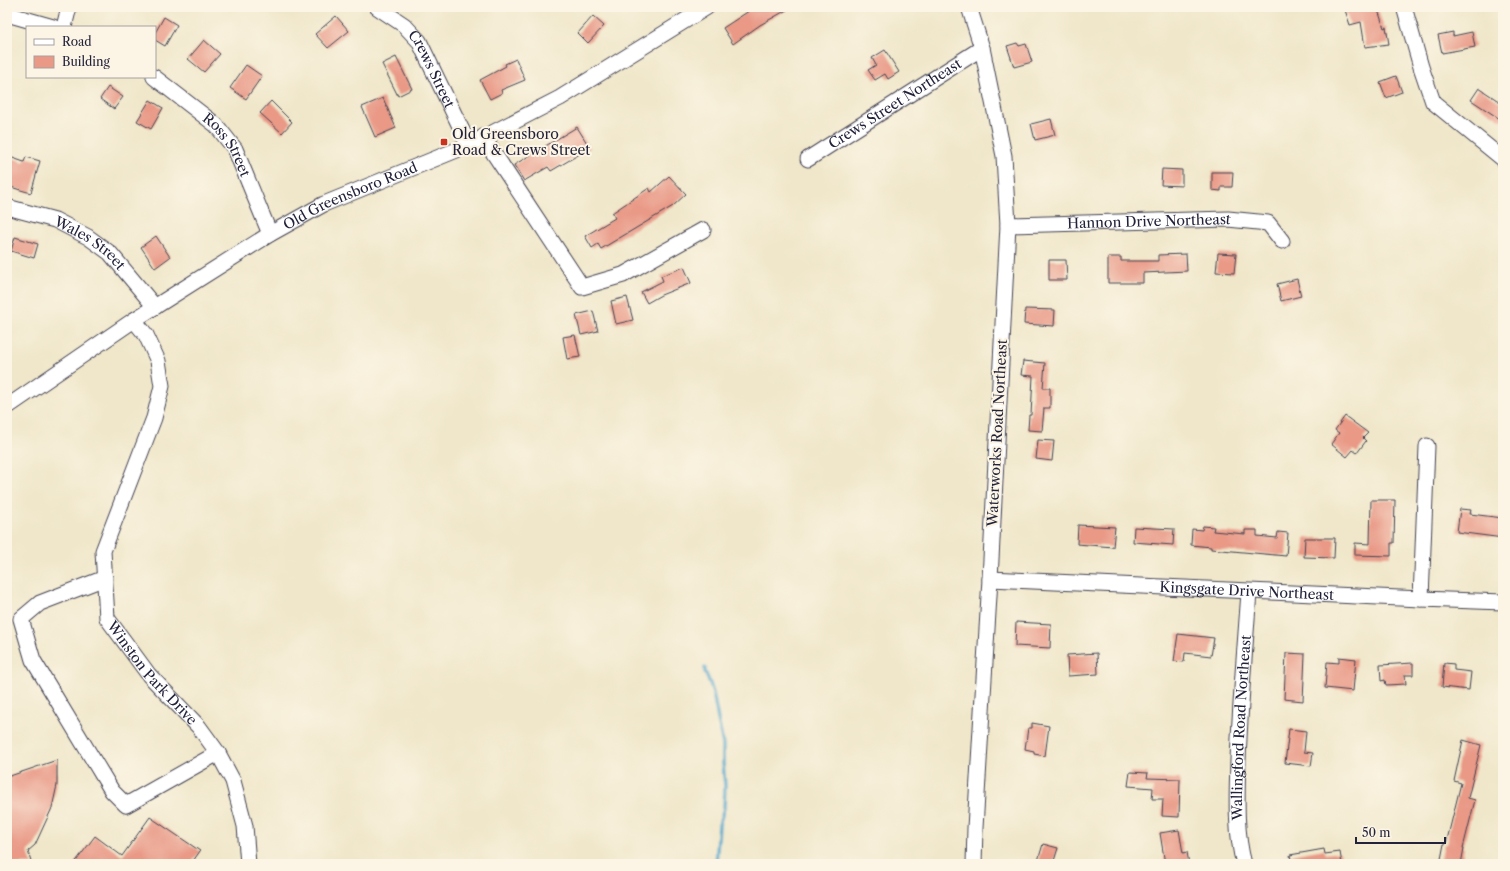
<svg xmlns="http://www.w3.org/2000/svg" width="1510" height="871" viewBox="0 0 1510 871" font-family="'Libre Caslon Text',serif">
	<rect width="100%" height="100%" fill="#fcf5e5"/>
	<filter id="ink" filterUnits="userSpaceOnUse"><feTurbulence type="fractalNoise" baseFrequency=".025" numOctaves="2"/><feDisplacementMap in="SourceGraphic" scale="8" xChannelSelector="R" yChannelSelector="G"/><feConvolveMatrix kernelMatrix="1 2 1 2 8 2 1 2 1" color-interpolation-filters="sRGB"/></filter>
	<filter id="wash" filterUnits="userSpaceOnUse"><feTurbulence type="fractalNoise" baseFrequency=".012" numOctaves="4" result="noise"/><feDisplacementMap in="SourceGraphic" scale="16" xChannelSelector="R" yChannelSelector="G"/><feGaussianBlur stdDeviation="0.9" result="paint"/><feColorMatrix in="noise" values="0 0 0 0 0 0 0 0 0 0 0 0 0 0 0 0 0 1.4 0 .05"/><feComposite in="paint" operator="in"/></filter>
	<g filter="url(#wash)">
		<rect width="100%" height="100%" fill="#f0e7ca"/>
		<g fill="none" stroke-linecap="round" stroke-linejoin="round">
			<path stroke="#4ea4ca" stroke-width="3.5" d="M705,668V672L710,683L713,693L723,745V763L725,786L724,808L719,825L716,864"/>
		</g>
		<g id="blocks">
			<g fill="#e99986">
				<path d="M755,7H792L760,25L733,44L723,28Z"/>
				<path d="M1344,7H1377L1384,28L1386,27L1389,44L1365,47L1361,22L1350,25Z"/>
				<path d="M336,16L349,31L328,48L315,34Z"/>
				<path d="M593,16L604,26L588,43L578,33Z"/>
				<path d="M164,17L177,25L165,46L155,40V33Z"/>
				<path d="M1453,32V36L1472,32L1475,47L1442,53L1438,35Z"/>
				<path d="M204,40L220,54L204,72L188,59Z"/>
				<path d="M1017,43L1019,46L1026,44L1032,62L1014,67L1007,46Z"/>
				<path d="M885,50L899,72L888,79L885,74L875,80L868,70L876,65L872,58Z"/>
				<path d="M396,57L412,89L398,96L382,64Z"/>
				<path d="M516,59L525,80L501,90L502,93L490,99L480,80L506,66L505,64Z"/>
				<path d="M246,65L262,76L246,99L230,88Z"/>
				<path d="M1396,76L1402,92L1386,98L1380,82Z"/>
				<path d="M108,87L123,97L114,109L100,99Z"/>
				<path d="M1479,88L1503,104V121L1471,100Z"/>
				<path d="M383,98L396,128L375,137L362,107Z"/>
				<path d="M150,100L163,108L151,129L137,121Z"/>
				<path d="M271,101L292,122L282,133L260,113Z"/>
				<path d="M1051,119L1055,135L1035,140L1031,124Z"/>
				<path d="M577,127L590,148L551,171L548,167L524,181L514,165Z"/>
				<path d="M7,156L24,162L26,157L40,161L31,193L7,186Z"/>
				<path d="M1162,169L1182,170V186L1161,185Z"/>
				<path d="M1212,172H1233L1232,187H1221V191L1212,190Z"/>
				<path d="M669,176L686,194L673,206L601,249L598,244L592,248L585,236L615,218L612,213L649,188L651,192Z"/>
				<path d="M156,236L170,257L155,268L141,247Z"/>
				<path d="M15,237L38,244L34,258L11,251Z"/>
				<path d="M1218,253L1236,254L1234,273L1216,272Z"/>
				<path d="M1186,254L1187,271L1143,273V283H1108V257H1121V261H1158V255Z"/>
				<path d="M1049,260H1066L1067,280H1049Z"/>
				<path d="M684,267L691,283L661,295L647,303L641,292L663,281L661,276Z"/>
				<path d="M1297,279L1301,296L1281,301L1277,284Z"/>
				<path d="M627,297L633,320L616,324L611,301Z"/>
				<path d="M1025,309L1055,310L1054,326L1024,324Z"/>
				<path d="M593,311L598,331L581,335L576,315Z"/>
				<path d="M575,335L580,357L567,359L563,337Z"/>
				<path d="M1023,361L1045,363L1043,388H1050V408H1044L1042,431L1028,430L1029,415H1031L1033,376L1021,375Z"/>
				<path d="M1345,416L1368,433L1363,438L1366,441L1357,453L1353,450L1347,457L1331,444L1339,433L1335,430Z"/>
				<path d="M1038,440L1054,441L1052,461L1036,459Z"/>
				<path d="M1371,500H1395L1394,543H1391V556L1355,555V543L1370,544Z"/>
				<path d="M1460,509L1471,510L1470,514L1503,518V538L1457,532Z"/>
				<path d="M1078,525L1115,527L1113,547L1077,544Z"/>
				<path d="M1203,526L1214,527L1213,531L1245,534V530H1257V536L1277,538L1278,532L1288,533L1286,556L1211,549V547L1191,545L1192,529L1202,530Z"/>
				<path d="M1134,527L1174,529L1173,545L1133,542Z"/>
				<path d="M1305,538H1335L1334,558L1304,557Z"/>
				<path d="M1016,622L1051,624L1050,648L1015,646Z"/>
				<path d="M1178,634L1214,638L1211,656L1185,653L1184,662L1174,661Z"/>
				<path d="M1097,653L1098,674L1068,676L1067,655Z"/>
				<path d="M1286,653L1305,654L1303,701L1284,699Z"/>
				<path d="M1339,657L1356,659L1353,691L1325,688L1327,662L1339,663Z"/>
				<path d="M1413,663V675H1405L1406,684L1386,685L1385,680L1381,681L1380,665Z"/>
				<path d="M1444,663L1454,664V670L1471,672L1469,690L1442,687Z"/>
				<path d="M1032,723L1049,726L1045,756L1034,754V751L1025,749L1028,728H1032Z"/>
				<path d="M1289,729L1306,731L1304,752L1313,753L1311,766L1285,763Z"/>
				<path d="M1463,740L1481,745L1468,798L1475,800L1463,848H1464L1461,864H1440L1444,844H1446L1461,783L1454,781Z"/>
				<path d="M57,760V785L52,808L35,845L28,851L32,864H7V777Z"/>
				<path d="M1130,772L1148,773L1147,778L1180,779L1179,817L1162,816L1163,799H1152L1153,788L1128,786Z"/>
				<path d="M150,817L200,851L191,864H74L95,836L122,856Z"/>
				<path d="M1179,830L1183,853L1187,852L1189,864H1165L1160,833Z"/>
				<path d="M1043,844L1058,848L1053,864H1037Z"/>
				<path d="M1324,849L1325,854L1340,852L1342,864H1292L1290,855Z"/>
			</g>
		</g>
	</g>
	<g filter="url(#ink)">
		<use href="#blocks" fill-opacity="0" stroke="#414050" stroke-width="1"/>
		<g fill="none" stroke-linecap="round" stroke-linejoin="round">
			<g stroke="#414050" stroke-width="17">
				<g id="minor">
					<path id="s1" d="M377,7L404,25L419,41L469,145"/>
					<path d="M969,7L982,48L1004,156L1008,225L990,579L975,828L974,864"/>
					<path d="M1404,7L1421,67L1433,102L1503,159"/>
					<path d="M7,14L53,27"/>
					<path d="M64,27L69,7"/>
					<path id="s2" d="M154,77L216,125L235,149L270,234"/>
					<path d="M483,137L582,287L623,275L703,230"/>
					<path id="s3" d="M808,159L982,48"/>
					<path id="s4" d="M7,207L55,220L88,237L110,253L155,307"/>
					<path id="s5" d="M1008,225L1228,219L1268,223L1282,241"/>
					<path id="s6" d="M134,320L146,335L158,361L162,386L154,418L103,551L107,618L149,675L199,727L218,753L233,781L245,826L248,864"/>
					<path id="s7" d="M7,407L134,320L270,234L324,204L469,145L560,98L707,7"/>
					<path d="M105,578L40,603L21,619L33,660L112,791L126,805L218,753"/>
					<path id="s8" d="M990,579L1421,599L1503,602"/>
					<path d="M1421,599L1427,446"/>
					<path id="s9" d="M1244,864C1235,831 1237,795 1238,761C1240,705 1245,648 1249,592"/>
				</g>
			</g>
			<use href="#minor" stroke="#fff" stroke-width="15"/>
		</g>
	</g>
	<rect fill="#c8321e" stroke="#fcf5e5" stroke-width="1.5" x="440" y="138" width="8" height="8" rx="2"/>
	<g text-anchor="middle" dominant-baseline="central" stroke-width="4" stroke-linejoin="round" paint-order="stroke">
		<g font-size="14" fill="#22223b" stroke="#fcf5e5">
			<text stroke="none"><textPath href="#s1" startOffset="85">Crews Street</textPath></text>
			<text stroke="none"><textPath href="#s3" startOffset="103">Crews Street Northeast</textPath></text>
			<text stroke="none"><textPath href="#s2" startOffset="101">Ross Street</textPath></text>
			<text stroke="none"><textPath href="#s7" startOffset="404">Old Greensboro Road</textPath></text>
			<text stroke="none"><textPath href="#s5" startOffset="141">Hannon Drive Northeast</textPath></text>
			<text stroke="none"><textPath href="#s4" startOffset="92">Wales Street</textPath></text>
			<text transform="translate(997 433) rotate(-87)">Waterworks Road Northeast</text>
			<text stroke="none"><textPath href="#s8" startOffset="257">Kingsgate Drive Northeast</textPath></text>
			<text stroke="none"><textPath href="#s6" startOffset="387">Winston Park Drive</textPath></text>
			<text stroke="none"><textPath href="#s9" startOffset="137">Wallingford Road Northeast</textPath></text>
		</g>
		<g font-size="14" fill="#22223b" stroke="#fcf5e5" text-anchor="start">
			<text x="452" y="134">Old Greensboro<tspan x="452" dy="16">Road &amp; Crews Street</tspan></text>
		</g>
	</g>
	<rect width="1510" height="871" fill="none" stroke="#fcf5e5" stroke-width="24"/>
	<rect x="26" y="26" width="130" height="52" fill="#fcf5e5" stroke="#a5a1a1"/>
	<rect x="34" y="39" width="20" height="6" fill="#ffffff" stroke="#a5a1a1"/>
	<text x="62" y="46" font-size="12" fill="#22223b">Road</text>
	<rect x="34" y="56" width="20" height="12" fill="#e99986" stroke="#a5a1a1"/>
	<text x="62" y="66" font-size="12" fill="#22223b">Building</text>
	<path d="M1356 837v6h89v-6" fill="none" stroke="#22223b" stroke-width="2"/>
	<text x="1362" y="837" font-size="12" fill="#22223b" stroke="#fcf5e5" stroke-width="3" paint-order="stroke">50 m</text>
</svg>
